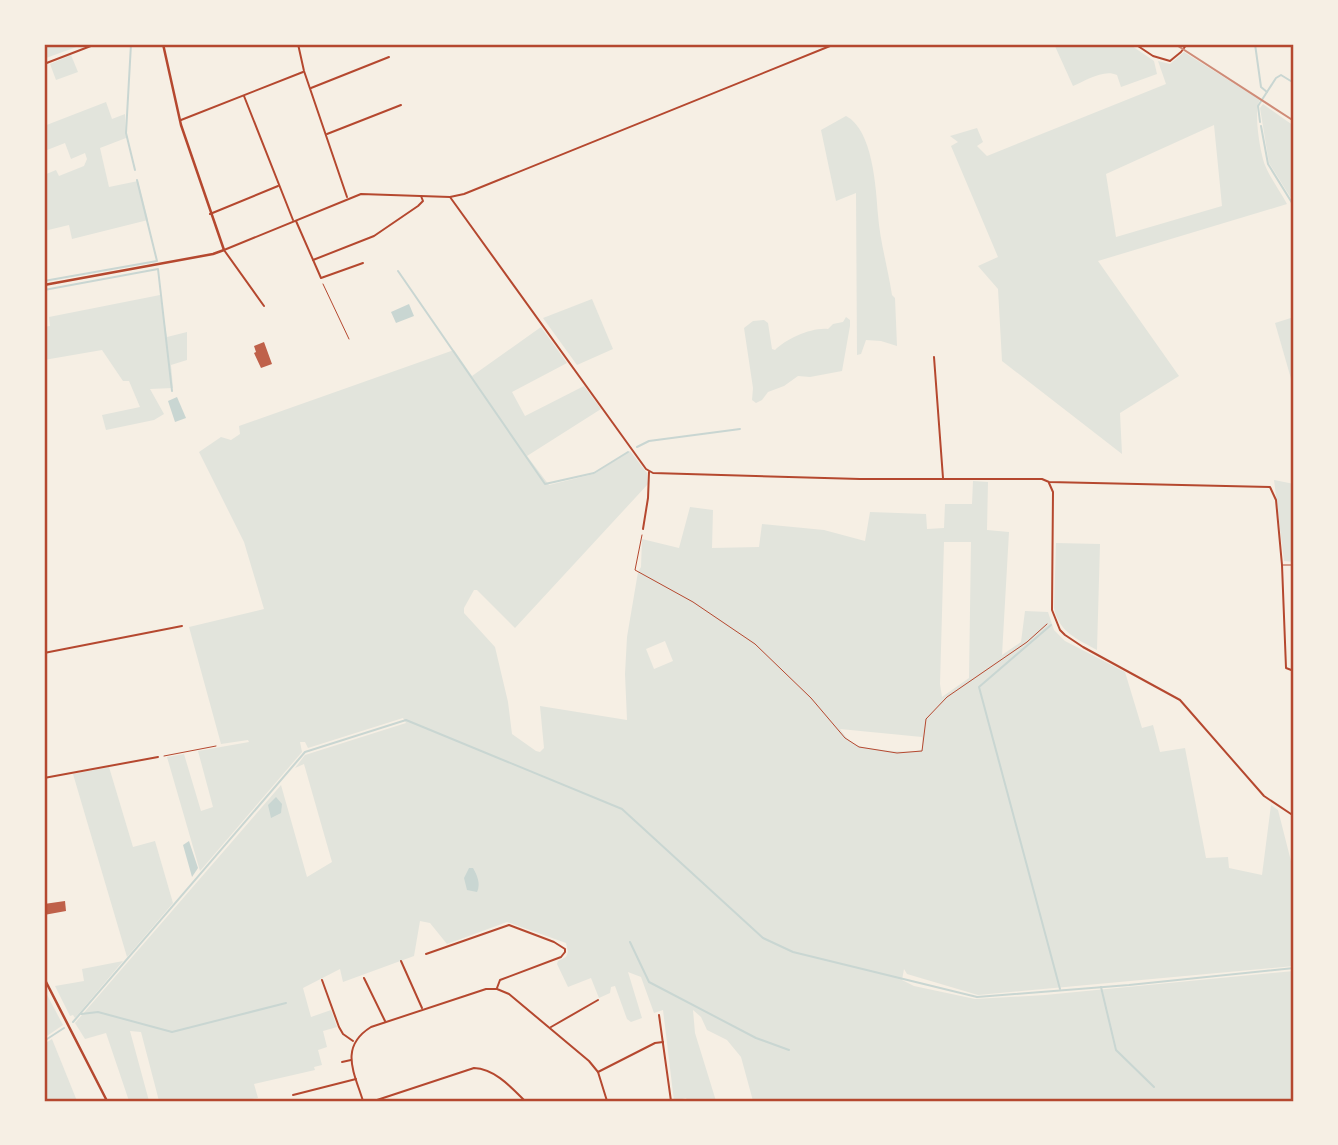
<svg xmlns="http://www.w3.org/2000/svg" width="1338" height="1145" viewBox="0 0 1338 1145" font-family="Karla,sans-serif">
	<rect width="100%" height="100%" fill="#f6efe4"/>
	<g fill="#e2e4dc" fill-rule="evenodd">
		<path d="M44,44H85L46,58Z"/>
		<path d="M1054,44H1129L1154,61L1157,74L1121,87L1117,75C1103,69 1086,81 1073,86Z"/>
		<path d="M1184,52L1260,100C1253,110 1260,152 1265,165C1270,178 1280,191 1287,204L1098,261L1179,376L1120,413L1122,454L1002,361L998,289L978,266L998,257L951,146L958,142L950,136L977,128L983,142L977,146L987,156L1166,84L1158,61L1170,64ZM1214,125L1222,206L1116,237L1106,174Z"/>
		<path d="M71,55L78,72L56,80L50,64Z"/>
		<path d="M106,102L112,119L125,114L126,138L100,148L109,187L138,181L148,220L72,239L69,225L44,231V186L47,184L44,175L56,170L59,176L84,166L87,159L85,153L71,159L65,143L47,150L44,141V126Z"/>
		<path d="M1263,104L1294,126V203L1269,163L1260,108Z"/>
		<path d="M846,116C873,130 876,188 878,215C880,242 888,268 892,295L895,298L897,346L881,341L866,340L861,354L857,355L856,193L836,201L821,130Z"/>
		<path d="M160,295L167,337L187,332V360L171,365L173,388L150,389L164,414L154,420L106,430L102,415L140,407L129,381H123L102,350L44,360V327L50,326L49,317Z"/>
		<path d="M592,299L613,349L577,365L543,318Z"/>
		<path d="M846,317L850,320V326L842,371L810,377L798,376L784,386L768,392L762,400L756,403L752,400L753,388L744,328L753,321L764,320L768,323L772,349L775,350C786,339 812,327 828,329L833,324L843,322Z"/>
		<path d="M1294,317V389L1275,323Z"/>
		<path d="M541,327L567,363L512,392L525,416L584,386L601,409L527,456L549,485L594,474L630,451L647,473L648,484L515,628L477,590H474L464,608V613L495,647L508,702L512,734L536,751L540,752L544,748L540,706L627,720L625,674L627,637L638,572L641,567L642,539L679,548L690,507L713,510L712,548L759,547L762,524L824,530L865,541L870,512L926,514L927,529L944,528L945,504H972L973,481L988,482L987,530L1009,532L1002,655L1021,642L1025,611L1048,612L1054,630L1065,641L1125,672L1142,728L1153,725L1160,752L1185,748L1206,858L1228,857L1229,868L1262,875L1271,805L1278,810L1294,873V966L978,995L907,974L904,969L902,980L914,986L975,999L1045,995L1294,971V1101H753L741,1057L727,1040L707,1030L701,1017L693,1010L695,1033L716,1101H688L686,1098L674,1101L663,1010L654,1013L641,977L628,972L642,1018L631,1022L627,1019L615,986L611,987L610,993L599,998L591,978L568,987L557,964L558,961L566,957L568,952L566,943L507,922L447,944L430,923L420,921L414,956L343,982L340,969L303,988L311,1017L331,1010L337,1027L323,1031L327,1047L318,1050L322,1065L314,1067L315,1070L254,1084L258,1098L241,1101H159L141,1032L130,1031L149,1101H129L106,1033L85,1039L75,1023L281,785L307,877L332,862L304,764L295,768L305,755L406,723L403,718L308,748L305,742H300L302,752L200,871L167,757L184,754L201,811L213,807L198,751L249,742L248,740L221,744L189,627L264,609L244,542L199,452L221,437L231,440L240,434L239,426L454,350L472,376ZM944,542H971L969,678L942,697L940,684ZM665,641L673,661L654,669L646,649ZM840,729L922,737V749C914,755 865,749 856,745C850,742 844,735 840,729Z"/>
		<path d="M1274,480L1294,484V562L1284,561Z"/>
		<path d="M1056,543L1100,544L1097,650C1077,639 1059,632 1054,608Z"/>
		<path d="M109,767L133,847L155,841L173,903L127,957L73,774Z"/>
		<path d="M123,961L75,1018L73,1015L70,1016L55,986L84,981L82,969Z"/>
		<path d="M44,989L63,1025L44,1038Z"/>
		<path d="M52,1039L77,1101H44V1044Z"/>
	</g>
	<g fill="#c9d6d2">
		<path d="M409,304L414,316L396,323L391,312Z"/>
		<path d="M177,397L186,418L175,422L168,401Z"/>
		<path d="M276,797L282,804L281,813L271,818L268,805Z"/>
		<path d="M189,841L198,868L192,877L183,845Z"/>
		<path d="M469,868H473C477,875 481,884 477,892L467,890L464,878Z"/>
	</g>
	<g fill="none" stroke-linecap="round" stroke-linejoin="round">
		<g stroke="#c9d6d2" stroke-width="2">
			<path d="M131,44L126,133L135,170"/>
			<path d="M1255,44L1261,87L1267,92"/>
			<path d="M1260,122L1258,106L1276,78L1281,75L1294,83"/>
			<path d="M1261,126L1268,164L1294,206"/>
			<path d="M398,271L545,484L594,473L628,452"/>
			<path d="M44,281L157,261L137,180"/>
			<path d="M44,290L158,269L172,391"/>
			<path d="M637,447L649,441L740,429"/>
			<path d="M1051,625L979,687L1060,989"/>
			<path d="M630,942L649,982L756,1038L789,1050"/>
			<path d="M1101,987L1116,1050L1154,1087"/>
			<path d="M81,1014L98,1012L172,1032L286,1003"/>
			<path d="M73,1022L305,752L406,720L622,809L763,938L793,952L977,997L1129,985L1294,968"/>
			<path d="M44,1041L64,1028"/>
		</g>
	</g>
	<g fill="#bf614a">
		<path d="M264,342L272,364L261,368L254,353L256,352L254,346Z"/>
		<path d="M65,901L66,911L44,915V904Z"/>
	</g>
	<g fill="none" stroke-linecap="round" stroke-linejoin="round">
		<g stroke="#b5482f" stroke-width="1">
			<path d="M323,284L349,339"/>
			<path d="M642,535L635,570L693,602L755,644L811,698L845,738L859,747L897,753L922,751L926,719L947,697L1027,642L1047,624"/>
			<path d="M164,756L216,746"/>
		</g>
		<path stroke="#b5482f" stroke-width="1" d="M1283,565H1294"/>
		<g stroke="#b5482f" stroke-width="2">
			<path d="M298,44L304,71L347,197"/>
			<path d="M1135,44L1153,56L1170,61L1181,52L1187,44"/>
			<path d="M44,64L96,44"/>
			<path d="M311,88L389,57"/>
			<path d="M244,96L293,220"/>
			<path d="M181,120L303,72"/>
			<path d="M327,134L401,105"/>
			<path d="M450,197L646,469L653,473L860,479H1042L1049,482L1270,487L1276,500L1282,565L1286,668L1294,671"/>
			<path d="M210,214L278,186"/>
			<path d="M296,221L321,278L363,263"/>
			<path d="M313,260L374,236L418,206L423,201L421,196"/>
			<path d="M264,306L224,250L361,194L450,197L464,194L835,44"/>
			<path d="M934,357L943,478"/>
			<path d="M1049,483L1053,492L1052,610L1060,630L1065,635L1083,647L1180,700L1264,796L1294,816"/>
			<path d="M643,529L648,498L649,472"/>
			<path d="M44,653L182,626"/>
			<path d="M44,778L158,757"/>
			<path d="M426,954L509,925L554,942L565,949V952L561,957L500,980L497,988"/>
			<path d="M401,961L422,1008"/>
			<path d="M364,978L385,1021"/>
			<path d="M322,980L339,1027L343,1034L353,1041"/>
			<path d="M659,1015L671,1101"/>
			<path d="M551,1027L598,1000"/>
			<path d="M342,1062L351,1060"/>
			<path d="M598,1072L655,1043L663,1042"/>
			<path d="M293,1095L356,1079"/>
			<path d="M363,1101C354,1072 339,1047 371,1027L486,989H497L509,994L589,1061L598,1072L607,1101"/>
			<path d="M374,1101L474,1068C495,1069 511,1087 525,1101"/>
		</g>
		<path stroke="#b5482f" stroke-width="2.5" d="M44,285L213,254L224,250L181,125L163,44"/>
		<path stroke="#b5482f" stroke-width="2.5" d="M44,978L107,1101"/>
		<path stroke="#cf8b77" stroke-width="2" d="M1175,44L1294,121"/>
	</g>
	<rect width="1338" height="1145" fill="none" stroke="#f6efe4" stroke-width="91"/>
	<rect x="46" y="46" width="1246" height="1054" fill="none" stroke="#b5482f" stroke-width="2.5"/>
</svg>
